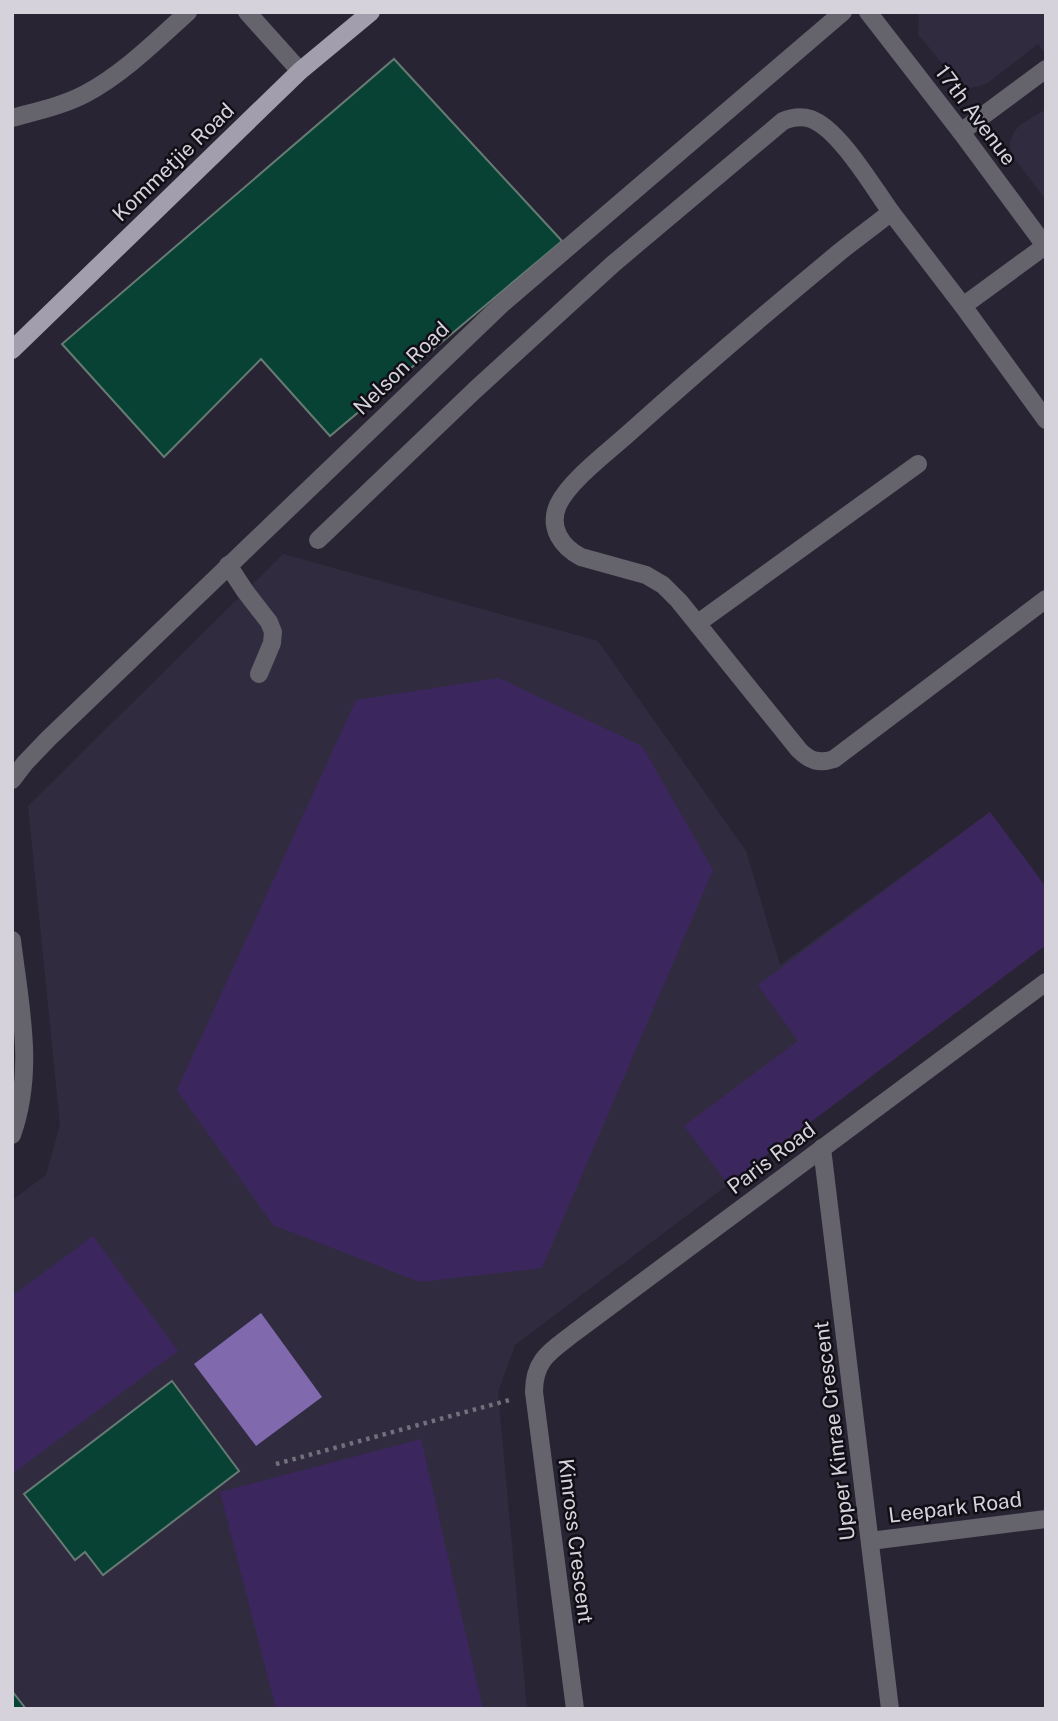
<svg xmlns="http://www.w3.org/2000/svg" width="1058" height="1721" viewBox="0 0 1058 1721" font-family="'Public Sans',sans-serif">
	<rect width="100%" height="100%" fill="#292433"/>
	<g fill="#312b40">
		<path d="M919,12H1046V55L1038,44L989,82L980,86L970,88L955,79L918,34Z"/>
		<path d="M1046,109V200L1015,159L1011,150L1010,141L1014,132L1020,125Z"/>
		<path d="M283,554L598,641L746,851L780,965L990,812L1046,887V945L515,1345L498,1392L527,1709H12V1200L46,1175L60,1125L28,806Z"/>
	</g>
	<g fill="#3b275d">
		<path d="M499,678L642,746L713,870L542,1268L420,1282L273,1225L177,1090L356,700Z"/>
		<path d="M990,812L1046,887V945L728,1184L684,1126L798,1041L758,985Z"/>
		<path d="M93,1236L178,1351L12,1474V1296Z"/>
		<path d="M421,1439L483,1709H276L220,1492Z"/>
	</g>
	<path fill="#8069ac" d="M261,1313L322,1397L256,1446L194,1364Z"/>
	<g fill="#084234" stroke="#667b73" stroke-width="2">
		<path d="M394,59L562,241L330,436L261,359L164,457L62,344Z"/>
		<path d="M172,1381L239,1471L103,1575L85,1552L75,1560L24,1494Z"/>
		<path d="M12,1691L26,1709H12Z"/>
	</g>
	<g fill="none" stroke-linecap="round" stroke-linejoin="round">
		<path stroke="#736f7b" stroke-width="4.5" stroke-dasharray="3.5 5" stroke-linecap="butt" d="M276,1464L513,1399"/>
		<g stroke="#65636b" stroke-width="18">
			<path d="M247,12L300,71"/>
			<path d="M868,12L961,132L1046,247"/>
			<path d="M12,118C37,111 62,106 85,94C123,74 156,41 188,12"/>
			<path d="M961,132L1046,69"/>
			<path d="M963,306L1045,246"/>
			<path d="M1046,420L963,306L891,212C873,227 854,240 836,255C766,313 697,372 629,433C609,451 569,481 558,505C548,528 562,547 581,557L646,575L663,585L679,601L799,750C810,761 819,764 834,759L1046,599"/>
			<path d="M318,540L475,390L613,264L783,121C792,117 802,116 811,119C839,129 873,187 891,212"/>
			<path d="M228,565L245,591L269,622L273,632L272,643L259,674"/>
			<path d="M698,623L918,464"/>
			<path d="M12,780L25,763L48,739L502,304L843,12"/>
			<path d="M12,940C20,1007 35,1070 12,1135"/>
			<path d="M822,1148L890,1709"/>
			<path d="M870,1541L1046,1519"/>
			<path d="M575,1709L534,1392C534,1359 551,1351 574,1333L1046,982"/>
		</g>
		<path stroke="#a39eae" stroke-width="18" d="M12,350L300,71L371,12"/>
	</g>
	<g text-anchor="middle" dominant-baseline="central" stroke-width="5" stroke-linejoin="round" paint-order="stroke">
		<g font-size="21" fill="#d5d2dc" stroke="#110f15">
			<text transform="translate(976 115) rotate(53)">17th Avenue</text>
			<text transform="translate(173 162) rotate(-44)">Kommetjie Road</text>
			<text transform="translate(401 368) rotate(-44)">Nelson Road</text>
			<text transform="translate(771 1158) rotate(-37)">Paris Road</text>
			<text transform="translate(834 1431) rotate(-97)">Upper Kinrae Crescent</text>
			<text transform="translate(955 1507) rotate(-7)">Leepark Road</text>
			<text transform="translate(576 1541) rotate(83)">Kinross Crescent</text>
		</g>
	</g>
	<rect width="1058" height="1721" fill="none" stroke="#d5d2dc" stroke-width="28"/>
</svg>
